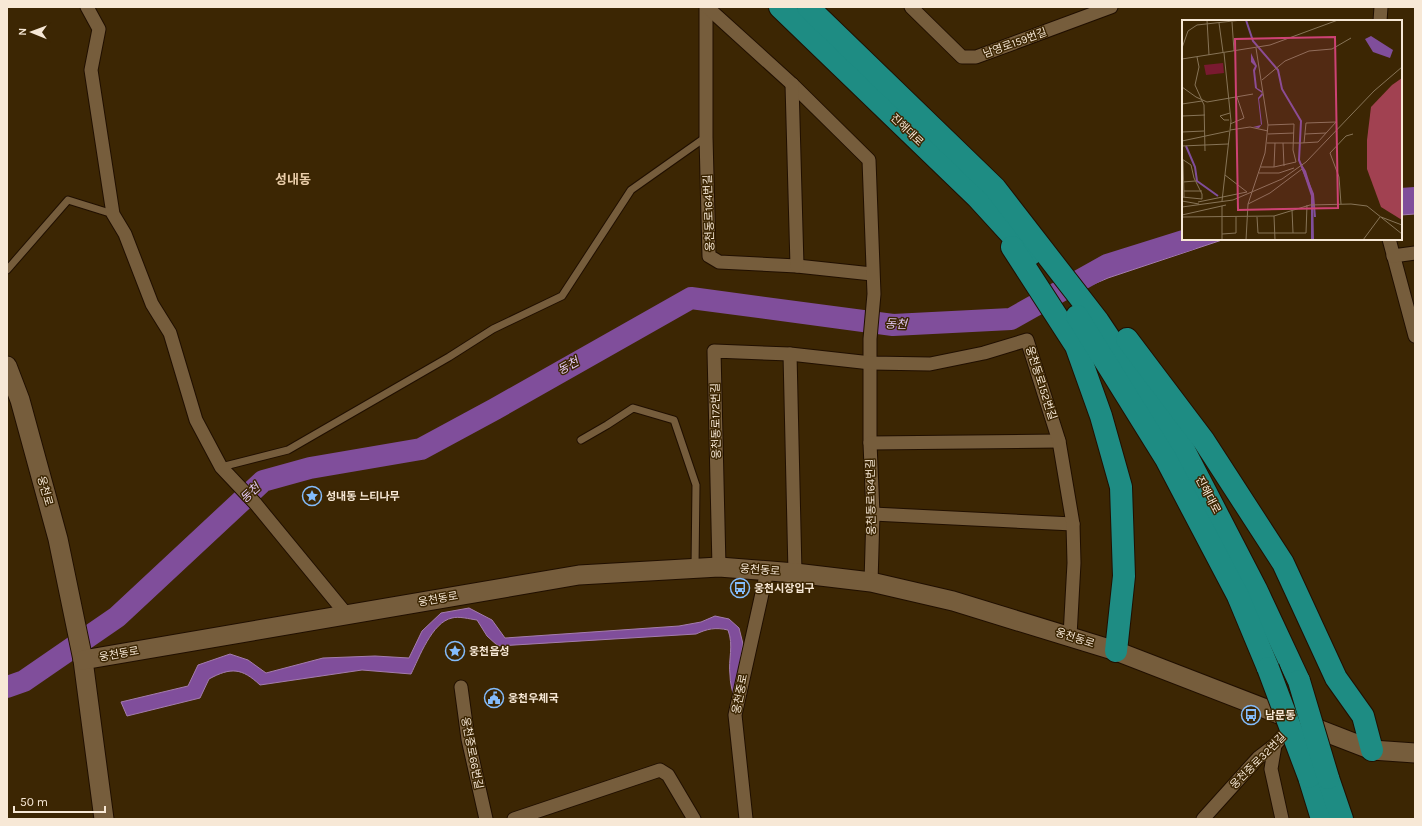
<svg xmlns="http://www.w3.org/2000/svg" width="1422" height="826" viewBox="0 0 1422 826" font-family="Karla,'Noto Sans KR',sans-serif">
	<rect width="100%" height="100%" fill="#3c2603"/>
	<g fill="#804e9b" stroke="#a47cad">
		<path d="M1415,198V214L1401,215V199Z"/>
		<path d="M1190,239H1225L1108,278L1011,319L1107,265Z"/>
		<path d="M469,608L492,620L505,638L679,626L701,622L715,616L729,619L739,628L743,644L734,697C732,690 730,682 730,675C728,659 734,646 728,630C715,627 707,629 696,634L498,646L487,636L477,620C469,619 459,616 452,618C432,622 419,658 411,674L362,670L260,685C242,668 231,667 209,679L200,698L127,716L121,702L188,686L198,665L230,654L248,660L266,673L323,658L375,656L409,658L422,631L441,613Z"/>
	</g>
	<g fill="none" stroke-linecap="round" stroke-linejoin="round">
		<g stroke="#804e9b" stroke-width="22">
			<path d="M1401,199L1415,198"/>
			<path d="M7,687L24,681L117,617L263,481L310,468L421,449L495,409L691,298L893,325L1011,319L1107,265L1190,239"/>
		</g>
		<g stroke="#200f00" stroke-width="9">
			<g id="service">
				<path d="M7,270L68,200L113,214"/>
				<path d="M581,440L607,425L633,408L674,420L696,485L695,567"/>
				<path d="M221,467L288,450L449,357L493,329L562,296L631,190L706,137"/>
			</g>
		</g>
		<g stroke="#200f00" stroke-width="15">
			<g id="minor">
				<path d="M87,7L99,29L91,70L113,214L125,234L152,304L170,333L196,420L221,467L255,503L347,615"/>
				<path d="M706,7V137L709,256L719,262L797,266L872,274"/>
				<path d="M707,7L792,84L869,160L874,294L870,339V443L873,514L871,582"/>
				<path d="M911,7L962,57H976L1111,7"/>
				<path d="M1380,21L1381,7"/>
				<path d="M792,84L797,266"/>
				<path d="M1389,239L1415,336"/>
				<path d="M1393,256L1415,253"/>
				<path d="M790,354L795,573"/>
				<path d="M870,443L1059,441"/>
				<path d="M873,514L1073,524"/>
				<path d="M719,567L714,351L790,354L871,363L930,364L984,353L1027,340L1059,441L1073,524L1074,563L1070,636"/>
				<path d="M461,687L468,739L486,819"/>
				<path d="M1275,745L1271,769L1282,819"/>
				<path d="M514,819L660,770L668,775L694,819"/>
				<path d="M746,819L735,715L767,571"/>
				<path d="M1203,819L1258,758L1275,745L1294,724"/>
			</g>
		</g>
		<g stroke="#200f00" stroke-width="21">
			<g id="secondary">
				<path d="M7,366L20,400L58,539L83,660L104,819"/>
				<path d="M83,660L579,575L719,567L795,573L871,582L953,601L1116,651L1372,750L1415,753"/>
			</g>
		</g>
		<g stroke="#200f00" stroke-width="24">
			<g id="trunk">
				<path d="M780,7L977,197L1030,255"/>
				<path d="M808,7L995,188L1098,321L1184,450L1256,589L1299,681"/>
				<path d="M1012,247L1076,346L1101,416L1121,487L1124,576L1116,651"/>
				<path d="M1077,316L1166,459L1238,596L1268,668"/>
				<path d="M1127,339L1204,441L1283,563L1336,678L1363,716L1372,750"/>
				<path d="M1309,777L1322,819"/>
				<path d="M1328,778L1342,819"/>
			</g>
		</g>
		<use href="#service" stroke="#765d3c" stroke-width="7"/>
		<use href="#minor" stroke="#765d3c" stroke-width="13"/>
		<use href="#secondary" stroke="#765d3c" stroke-width="19"/>
		<use href="#trunk" stroke="#1e8c83" stroke-width="22"/>
		<g stroke="#200f00" stroke-width="24" stroke-linecap="butt">
			<g id="trunk-bridge">
				<path d="M1268,668L1309,777"/>
				<path d="M1299,681L1328,778"/>
			</g>
		</g>
		<use href="#trunk-bridge" stroke="#1e8c83" stroke-width="22"/>
	</g>
	<defs>
		<g id="sight-ring" transform="scale(1)"><circle r="9.5" fill="#3c2603" stroke="#84bcfb" stroke-width="1.5"/><path d="M0-6L1.8-2.2L6-1.7L2.9 1.2L3.7 5.4L0 3.3L-3.7 5.4L-2.9 1.2L-6-1.7L-1.8-2.2Z" fill="#84bcfb"/></g>
		<g id="bus-ring" transform="scale(1)"><circle r="9.5" fill="#3c2603" stroke="#84bcfb" stroke-width="1.5"/><path d="M-5-6H5V4H4V6H2V4H-2V6H-4V4H-5ZM-3.5-4V0h7V-4ZM-3.5 1.2v1.5H-2V1.2ZM2 1.2v1.5H3.5V1.2Z" fill="#84bcfb"/></g>
		<g id="civic-ring" transform="scale(1)"><circle r="9.5" fill="#3c2603" stroke="#84bcfb" stroke-width="1.5"/><path d="M-.6-6.5H3V-4.5H.6V-3L4-1V1h2V6H-6V1h2V-1L-.6-3ZM-1.2 2.5V6h2.4V2.5Z" fill="#84bcfb"/></g>
	</defs>
	<g fill-rule="evenodd">
		<use href="#sight-ring" x="312" y="496"/>
		<use href="#bus-ring" x="740" y="588"/>
		<use href="#sight-ring" x="455" y="651"/>
		<use href="#civic-ring" x="494" y="698"/>
		<use href="#bus-ring" x="1251" y="715"/>
	</g>
	<g text-anchor="middle" dominant-baseline="central" stroke-width="3" stroke-linejoin="round" paint-order="stroke">
		<g font-size="11" fill="#f7e8d6" stroke="#3c2603">
			<text transform="translate(1015 43) rotate(-20)">남영로159번길</text>
			<text transform="translate(907 130) rotate(44)">진해대로</text>
			<text transform="translate(709 213) rotate(-92)">웅천동로164번길</text>
			<text transform="translate(1041 383) rotate(72)">웅천동로152번길</text>
			<text transform="translate(716 421) rotate(-91)">웅천동로172번길</text>
			<text transform="translate(45 491) rotate(74)">웅천로</text>
			<text transform="translate(1208 495) rotate(62)">진해대로</text>
			<text transform="translate(871 497) rotate(-91)">웅천동로164번길</text>
			<text transform="translate(760 570) rotate(4)">웅천동로</text>
			<text transform="translate(438 599) rotate(-10)">웅천동로</text>
			<text transform="translate(1075 638) rotate(18)">웅천동로</text>
			<text transform="translate(119 654) rotate(-10)">웅천동로</text>
			<text transform="translate(740 694) rotate(-79)">웅천중로</text>
			<text transform="translate(472 753) rotate(79)">웅천중로66번길</text>
			<text transform="translate(1258 761) rotate(-45)">웅천중로32번길</text>
		</g>
		<g font-size="11" font-weight="bold" fill="#f7e8d6" stroke="#3c2603" text-anchor="start">
			<text x="326" y="496">성내동 느티나무</text>
			<text x="754" y="588">웅천시장입구</text>
			<text x="469" y="651">웅천읍성</text>
			<text x="508" y="698">웅천우체국</text>
			<text x="1265" y="715">남문동</text>
		</g>
		<g font-size="12" font-style="italic" fill="#e3c9f3" stroke="#3c2603">
			<text transform="translate(896 324) rotate(2)">동천</text>
			<text transform="translate(568 366) rotate(-29)">동천</text>
			<text transform="translate(250 493) rotate(-43)">동천</text>
		</g>
		<g font-size="13" font-weight="bold" fill="#eacda9" stroke="#3c2603">
			<text x="293" y="179">성내동</text>
		</g>
	</g>
	<g transform="translate(1182 20)">
		<rect width="220" height="220" fill="#3c2603"/>
		<path d="M41,43L42,53L24,55L22,45Z" fill="#791a30"/>
		<path d="M220,58V200L199,187L185,149V120L189,87L210,65Z" fill="#a14151"/>
		<path d="M189,16L211,30L208,38L191,32L183,19ZM69,33L75,46L73,51L75,68L80,71L81,75L77,79L80,104L77,108L71,107L79,105L76,78L80,73L73,68L71,50L73,46L69,42ZM117,140L124,151L131,174L132,220H129V176Z" fill="#804e9b"/>
		<path fill="none" stroke="#804e9b" stroke-width="2" d="M64,0L71,21L96,50L100,69L119,101L117,140L131,174L133,197M4,126L13,147L15,161L36,176"/>
		<path fill="none" stroke="#877457" stroke-width="1" d="M25,0L27,35M50,2L52,31M37,3L41,32M0,28L6,11L15,5L60,0M15,37L17,47L13,65L22,85L23,131M0,39L88,25L156,0M80,60L103,41L127,31L150,29L169,18M0,67L14,77L25,82L71,74M0,84L20,81M0,96L23,95M47,100H42L38,96L48,93M48,104L62,98L55,77M48,110L68,107L86,111M0,112L22,111M86,114L112,113M123,114L144,113M0,121L47,111M85,123H119L136,122L154,102L124,103L122,123M101,123L102,146M0,126L46,124M0,139L9,145L12,158L20,174V179L0,177M1,140L2,177M79,147H92L114,142L111,130L112,104L86,105M92,147L93,123M77,153H97L112,148M43,155L65,172M1,162L13,161M2,171H20M0,181L17,184M40,181L49,101L42,33M16,182L65,172M66,184L88,173L120,149M159,184L157,157L148,133L164,116L171,114M40,186V220M0,187L51,180L100,159L124,142L192,71L220,47M110,190L111,213M0,195L44,185M92,196L93,220M0,197L92,196L128,185L169,184L185,186L220,214M75,197L76,213H124L125,185M199,197L220,205M40,214L54,213V197M64,220L66,184L83,133L86,105L74,28M181,220L198,197"/>
		<path fill="#cd4274" fill-opacity="0.15" stroke="#cd4274" stroke-width="2" d="M153,17L156,188L56,190L53,19Z"/>
		<rect width="220" height="220" fill="none" stroke="#f7e8d6" stroke-width="2"/>
	</g>
	<rect width="1422" height="826" fill="none" stroke="#f7e8d6" stroke-width="16"/>
	<g transform="translate(32 32) rotate(271)" stroke="#3c2603" stroke-width="3" paint-order="stroke">
	<path d="M0-3L7 15L0 10L-7 15Z" fill="#f7e8d6"/>
	<text y="-6" font-size="11" font-weight="bold" text-anchor="middle" fill="#f7e8d6">N</text>
	</g>
	<path d="M14 806v6h91v-6" fill="none" stroke="#f7e8d6" stroke-width="2"/>
	<text x="20" y="806" font-size="12" fill="#f7e8d6" stroke="#3c2603" stroke-width="3" paint-order="stroke">50 m</text>
</svg>
